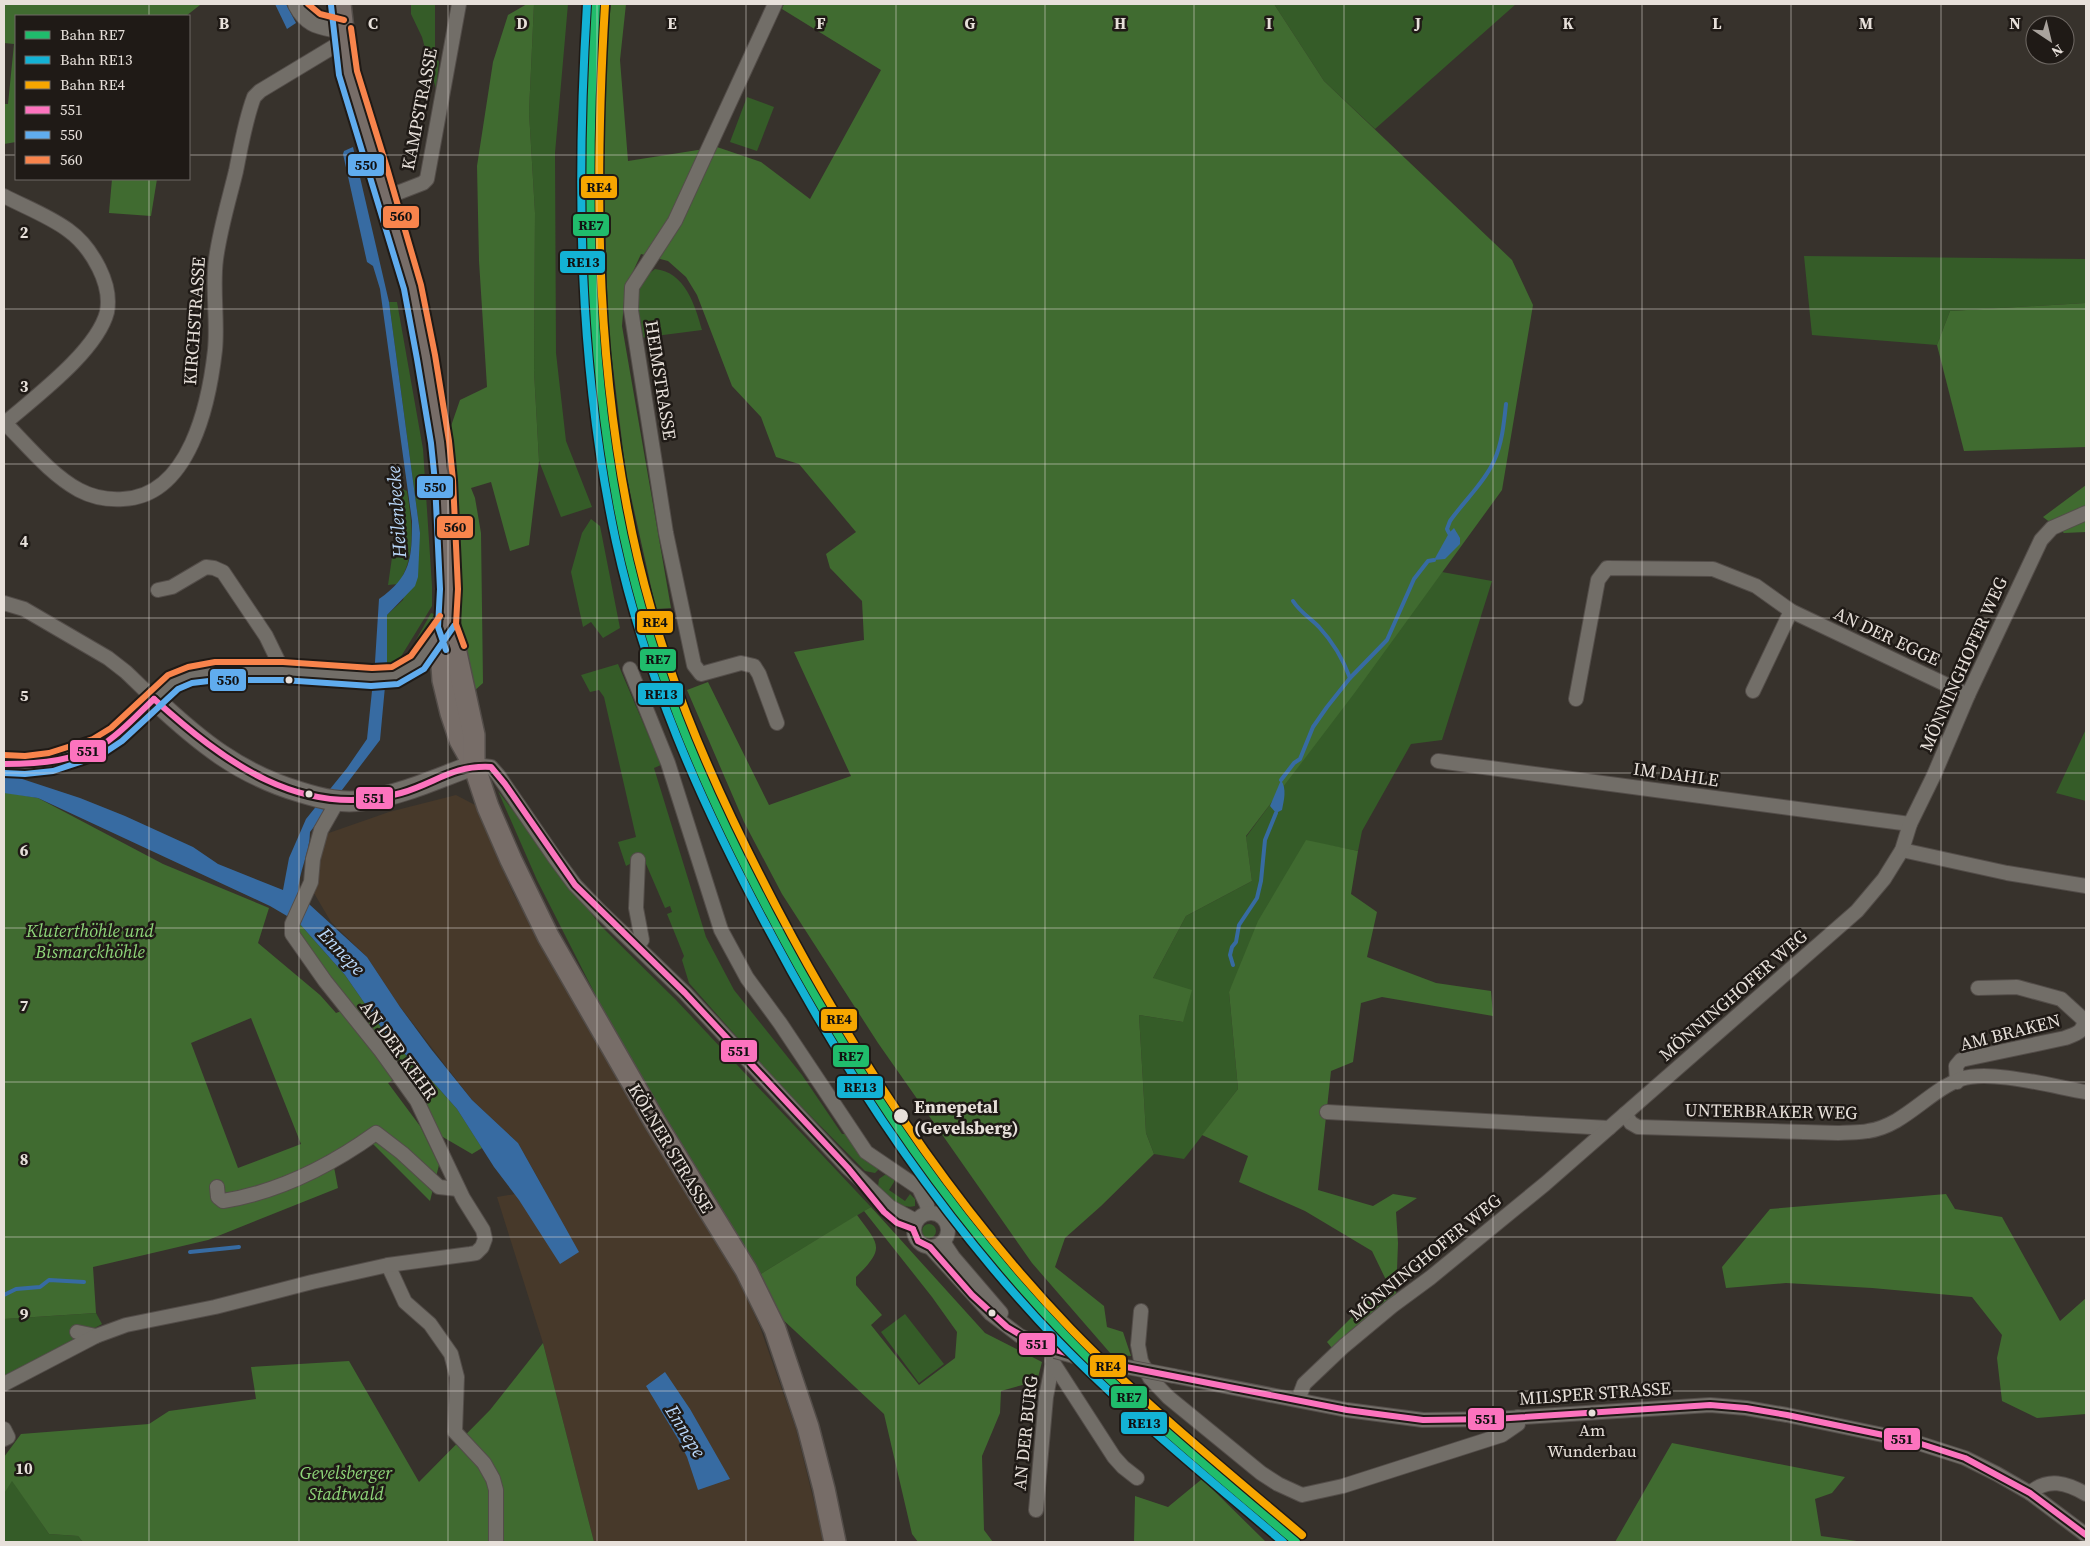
<svg xmlns="http://www.w3.org/2000/svg" width="2090" height="1546" viewBox="0 0 2090 1546" font-family="'Source Serif 4',serif">
	<rect width="100%" height="100%" fill="#37322c"/>
	<path fill="#47392a" d="M456,795L475,805L513,893L587,1027L737,1276L760,1327L796,1429L824,1542H594L543,1343L497,1197L544,1189L518,1143L472,1100L398,1004L367,957L331,922L311,888L323,835L389,812Z"/>
	<g fill="#355c28">
		<path d="M411,4H435V55L439,62L436,89L422,37L411,14Z"/>
		<path d="M534,4H568L555,153L556,353L566,441L592,507L561,517L539,461L534,371L535,213L529,112Z"/>
		<path d="M1274,4H1516L1375,129L1324,81Z"/>
		<path d="M747,97L774,107L757,151L730,142Z"/>
		<path d="M1804,256L2086,259V303L1950,311L1937,345L1812,335Z"/>
		<path d="M655,269C685,272 695,305 702,330L640,338C638,309 629,287 655,269Z"/>
		<path d="M389,302H397L423,449L432,586V606L397,663L387,665V615L403,600L420,533Z"/>
		<path d="M402,489L407,491C412,523 417,555 398,584L388,585Z"/>
		<path d="M591,519L600,526L620,628L603,638L591,622L583,627L571,572L582,533Z"/>
		<path d="M1442,572L1492,581L1442,740L1411,744L1362,831L1358,851L1306,841L1229,992L1238,1089L1184,1159L1154,1154L1146,1133L1139,1015L1183,1022L1153,978L1186,916L1252,881L1246,837Z"/>
		<path d="M431,613L434,614L433,626L421,649L416,644V640Z"/>
		<path d="M618,664L661,765L654,768L706,937L734,990L802,1075L842,1134H848L874,1166L879,1169L875,1173L865,1171L775,1080L689,983L682,960L684,956L667,914L672,912L670,906L665,908L643,857L626,866L618,842L636,837L604,697L599,690L590,692L581,675Z"/>
		<path d="M2086,729V801L2056,793Z"/>
		<path d="M498,791L601,926L676,1000L871,1207L759,1275L694,1164L627,1057L537,880Z"/>
		<path d="M886,1174L894,1179V1182L889,1190L905,1201L910,1194L915,1199V1206C901,1210 886,1197 878,1186L879,1179Z"/>
		<circle cx="929" cy="1231" r="7"/>
		<path d="M96,1313L102,1324L4,1378V1319Z"/>
		<path d="M905,1314L944,1364L919,1383L881,1332Z"/>
		<path d="M12,1480L49,1534L78,1536L83,1542H4V1494Z"/>
	</g>
	<g fill="#406b30" fill-rule="evenodd">
		<path d="M4,4H199L200,5L186,16H16V142L4,144V104H8L14,44L4,43Z"/>
		<path d="M527,4H534L529,112L535,213L534,371L539,461L529,545L510,551L491,482L471,488L475,498L481,533L483,683L473,692L463,645L458,577L459,533L451,426L460,400L487,387L479,261L477,166L493,62L508,15Z"/>
		<path d="M611,4H626L620,60L628,161L717,147L761,162L810,199L881,70L782,9L784,4H1274L1324,81L1512,260L1533,305L1502,490L1356,691L1246,836L1252,881L1186,916L1153,978L1192,990L1183,1022L1139,1015L1146,1133L1154,1154L1101,1206L1065,1238L1055,1267L1104,1306L1107,1327L1123,1332L1131,1356L1111,1354L1032,1263L878,1043L782,894L744,822L687,690L708,682L769,805L851,776L794,652L864,640L862,601L830,568L826,554L856,532L799,464L776,457L761,417L732,386L697,295L686,277L668,261L641,254L625,289L622,326L671,608L656,609L626,474L608,326L602,93Z"/>
		<path d="M112,179H157L151,216L109,213Z"/>
		<path d="M2086,303V447L1964,451L1937,345L1950,311Z"/>
		<path d="M2086,485V532L2064,533L2043,517Z"/>
		<path d="M4,792L38,798L163,864L269,908L258,943L320,995L336,1013L349,1008L298,938L299,923L345,975L390,1040L426,1074L457,1109L482,1148L472,1154L436,1133L421,1093L402,1074L388,1083L420,1126L439,1165L430,1201L370,1141L334,1167L338,1188L208,1240L93,1267L96,1313L4,1319ZM251,1018L301,1144L238,1168L191,1043Z"/>
		<path d="M1306,840L1358,851L1351,894L1377,912L1367,957L1436,983L1491,991L1493,1016L1382,997L1361,1003L1353,1062L1331,1071L1318,1190L1373,1206L1393,1194L1417,1198L1396,1212L1398,1243L1396,1297L1336,1353L1327,1342L1387,1282L1372,1251L1305,1211L1239,1182L1248,1156L1202,1135L1238,1089L1229,992L1258,921Z"/>
		<path d="M1946,1194L1955,1209L2002,1217L2060,1321L2086,1298V1414L2037,1418L2002,1401L1997,1358L2002,1335L1972,1297L1872,1288L1786,1283L1726,1288L1722,1267L1770,1209Z"/>
		<path d="M871,1207L985,1333L1042,1362L1037,1381L1001,1391L1000,1413L982,1456L984,1530L993,1542H918L912,1534L884,1414L780,1317L759,1275L857,1215C880,1246 885,1248 856,1277V1285L882,1315L871,1325L919,1385L955,1358L957,1332L932,1297L864,1211Z"/>
		<path d="M543,1343L594,1542H83L78,1536L49,1534L12,1481L4,1494V1457L21,1434L149,1424L169,1411L256,1399L251,1367L349,1361L419,1482L490,1410Z"/>
		<path d="M1672,1443L1845,1477L1832,1493L1815,1499L1821,1536L1864,1542H1615Z"/>
		<path d="M1202,1479L1266,1542H1134L1135,1496L1168,1507Z"/>
	</g>
	<g fill="#376ba2">
		<path d="M275,4H286L296,23L287,29Z"/>
		<path d="M353,147L389,302L420,533L418,577L415,586L387,615V665L380,740L310,832C310,853 298,872 298,894L367,957L400,1007L431,1049L472,1100L518,1143L579,1252L560,1264L519,1200L494,1167L457,1109L426,1074L390,1040L345,975L299,923L270,906L38,798L4,793V773L80,798L125,816L193,847L218,864L283,890L289,858L306,819L347,768L367,739L375,662L379,599C411,577 412,558 412,521L380,289L373,266L367,262L343,154L344,151Z"/>
		<path d="M1454,528L1460,538V544L1445,559L1434,560L1449,533Z"/>
		<path d="M1281,780C1287,789 1284,800 1282,810L1276,813L1270,806Z"/>
		<path d="M665,1372L690,1409L730,1479L698,1490L687,1457L678,1439L646,1386Z"/>
	</g>
	<g fill="none" stroke-linecap="round" stroke-linejoin="round">
		<g stroke="#376ba2" stroke-width="4">
			<path d="M1449,533L1447,529L1450,521C1464,501 1484,483 1494,461C1502,444 1504,423 1506,404"/>
			<path d="M1293,601C1300,612 1310,618 1319,627C1332,641 1343,659 1350,678"/>
			<path d="M1281,780L1294,763L1300,759L1313,727L1327,707L1350,678L1387,640L1414,579L1428,561L1434,560"/>
			<path d="M1233,965L1230,955L1232,947L1236,942L1239,925L1257,898L1261,881L1265,840L1276,813"/>
			<path d="M190,1252L239,1247"/>
			<path d="M4,1295L16,1289L40,1287L49,1280L84,1282"/>
		</g>
		<g stroke="#534d49" stroke-width="16">
			<g id="street">
				<path d="M775,4L675,221L632,287L631,310L666,533L694,665L701,674L741,663L754,666L759,674L777,723"/>
				<path d="M4,196C25,207 49,216 68,230C82,240 91,252 99,268C106,282 110,296 107,312C97,351 35,397 5,423"/>
				<path d="M387,197L423,183L427,179L459,4"/>
				<path d="M4,422C27,445 50,474 79,490C94,498 107,500 123,499C190,496 209,403 215,350C218,320 212,289 216,259C220,229 229,200 236,171C241,146 245,121 254,97L260,91L343,41"/>
				<path d="M158,590L172,587L206,567L214,568L223,572L266,636L283,671"/>
				<path d="M4,603L24,609L108,658L126,672L154,699"/>
				<path d="M630,669L668,763L721,930L747,978L780,1023L866,1152L919,1188L927,1205L928,1213"/>
				<path d="M1753,691L1791,611"/>
				<path d="M1576,699L1598,580L1607,568L1713,569L1756,586L1791,611L1968,695"/>
				<path d="M1438,761L1910,824"/>
				<path d="M474,765L491,767L498,775L555,858L575,885L599,910L685,993L848,1168L890,1207L916,1221"/>
				<path d="M1902,850L2007,873L2086,886"/>
				<path d="M637,946L642,940L636,908L638,860"/>
				<path d="M1957,1082L1956,1066L1961,1060L2065,1038C2075,1034 2084,1033 2084,1020L2061,999L2017,987L1978,988"/>
				<path d="M1327,1112L1609,1128"/>
				<path d="M1625,1114L1631,1123L1638,1127L1838,1133C1848,1132 1859,1133 1868,1131C1904,1126 1928,1091 1961,1079C1991,1069 2055,1087 2086,1092"/>
				<path d="M217,1187L218,1197L223,1201C279,1192 330,1166 376,1133L402,1153L439,1187L458,1189"/>
				<circle cx="931" cy="1230" r="17"/>
				<path d="M943,1242L953,1257L1001,1313"/>
				<path d="M930,1247L991,1314L1020,1336L1055,1351L1046,1397L1036,1510"/>
				<path d="M388,1265L405,1302L430,1324L451,1354L457,1377L455,1432L484,1463L493,1479L496,1490V1542"/>
				<path d="M1141,1311L1138,1345L1141,1361L1150,1378L1168,1397L1261,1473L1278,1484L1302,1495L1343,1486L1502,1435L1518,1424V1417"/>
				<path d="M77,1332L96,1336"/>
				<path d="M1052,1361L1114,1457L1123,1467L1137,1478"/>
				<path d="M1174,1376L1347,1410L1423,1420L1494,1419L1710,1405L1746,1408L1787,1415L1912,1441L1965,1458L1997,1474L2030,1493L2086,1535"/>
				<path d="M4,1384L96,1336L126,1325L215,1307L312,1282L388,1265L470,1254L476,1253L482,1247L485,1239L483,1230L463,1198L417,1101L381,1051L325,981L292,934V924L311,882L313,859L321,830L337,802"/>
				<path d="M1298,1400L1304,1384L1344,1346L1392,1306L1430,1278L1545,1184L1857,911L1884,879L1902,850L1910,824L1934,775L1968,695L2041,540L2052,528L2086,513"/>
				<path d="M4,1429L8,1437L4,1439"/>
				<path d="M2030,1493C2048,1477 2067,1483 2086,1494"/>
			</g>
		</g>
		<g stroke="#534d49" stroke-width="22">
			<g id="secondary">
				<path d="M298,4C309,25 321,24 342,29"/>
				<path d="M154,699C200,742 239,774 300,792C322,799 343,804 366,800C404,794 438,778 474,765"/>
				<path d="M4,764L25,765L51,762L97,747L116,735L173,682L190,675L216,671H283L372,677L395,676L417,663L447,621"/>
			</g>
		</g>
		<g stroke="#534d49" stroke-width="24">
			<g id="primary">
				<path d="M340,4L348,73L379,170L413,287L440,442L444,481L449,589L447,626L441,651L443,680L451,713L460,740L474,765L488,807L511,860L548,936L655,1122L746,1270L775,1329L808,1427L824,1489L835,1542"/>
				<path d="M449,629L453,639L474,735V763"/>
			</g>
		</g>
		<use href="#street" stroke="#726e68" stroke-width="14"/>
		<use href="#secondary" stroke="#726e68" stroke-width="20"/>
		<use href="#primary" stroke="#776d68" stroke-width="21"/>
		<g stroke="#534d49" stroke-width="16" stroke-linecap="butt">
			<path id="street-bridge" d="M1055,1351L1085,1359L1174,1376"/>
		</g>
		<use href="#street-bridge" stroke="#726e68" stroke-width="14"/>
		<g stroke="#1f1a16" stroke-width="10">
			<g id="bus-1">
				<path d="M154,699C224,762 302,821 401,793C436,783 452,765 491,767L505,784L575,885L685,993L848,1168L884,1212L897,1223L913,1229"/>
				<path d="M4,764C40,764 78,761 108,741C125,729 139,713 154,699"/>
				<path d="M913,1229L918,1241L930,1247L972,1295L1007,1327L1036,1344L1085,1359L1347,1410L1423,1420L1494,1419L1710,1405L1746,1408L1787,1415L1912,1441L1965,1458L2030,1493L2086,1535"/>
			</g>
		</g>
		<g stroke="#1f1a16" stroke-width="10">
			<g id="bus-2">
				<path d="M331,5L339,75L404,289L417,359L431,443L435,482L440,589L438,627L446,650"/>
				<path d="M4,773L25,774L53,771L101,755L122,741L178,689L192,683L217,680H283L371,686L398,684L424,669L454,626"/>
			</g>
		</g>
		<g stroke="#1f1a16" stroke-width="10">
			<g id="bus-3">
				<path d="M308,4L320,14L344,20"/>
				<path d="M351,28L357,71L387,168L421,285L435,355L449,441L453,480L458,589L456,624L464,646"/>
				<path d="M4,755L25,756L49,753L93,739L111,728L168,675L188,667L215,662H283L372,668L392,667L411,656L440,616"/>
			</g>
		</g>
		<use href="#bus-1" stroke="#fc73be" stroke-width="6"/>
		<use href="#bus-2" stroke="#60acee" stroke-width="6"/>
		<use href="#bus-3" stroke="#f8844c" stroke-width="6"/>
		<g stroke="#1f1a16" stroke-width="11">
			<path id="rail-1" d="M596,4C586,173 587,342 618,508C646,656 700,782 770,914C850,1066 945,1210 1065,1335C1136,1409 1217,1475 1296,1542"/>
		</g>
		<g stroke="#1f1a16" stroke-width="11">
			<path id="rail-2" d="M587,4C576,184 578,365 616,542C646,678 699,799 764,921C844,1073 939,1217 1058,1341C1128,1413 1207,1477 1283,1542"/>
		</g>
		<g stroke="#1f1a16" stroke-width="11">
			<path id="rail-3" d="M605,5C595,173 595,340 627,507C654,653 709,779 778,910C858,1062 952,1205 1071,1329C1143,1403 1223,1468 1302,1535"/>
		</g>
		<use href="#rail-1" stroke="#20bc6c" stroke-width="8"/>
		<use href="#rail-2" stroke="#13b2d5" stroke-width="8"/>
		<use href="#rail-3" stroke="#f7a600" stroke-width="8"/>
	</g>
	<path fill="none" stroke="#e7e0da" stroke-width="1" stroke-opacity="0.55" d="M149,4V16M299,4V1542M448,4V1542M597,4V1542M746,4V1542M896,4V1542M1045,4V1542M1194,4V1542M1344,4V1542M1493,4V1542M1642,4V1542M1791,4V1542M1941,4V1542M4,155H16M189,155H2086M149,179V1542M4,309H2086M4,464H2086M4,618H2086M4,773H2086M4,928H2086M4,1082H2086M4,1237H2086M4,1391H2086"/>
	<g fill="#e7e0da" stroke="#1f1a16" stroke-width="2">
		<circle cx="289" cy="680" r="4.5"/>
		<circle cx="309" cy="794" r="4.5"/>
		<circle cx="901" cy="1116" r="8"/>
		<circle cx="992" cy="1313" r="4.5"/>
		<circle cx="1592" cy="1413" r="4.5"/>
	</g>
	<g text-anchor="middle" dominant-baseline="central" stroke-width="5" stroke-linejoin="round" paint-order="stroke">
		<g font-size="17" fill="#e7e0da" stroke="#1f1a16">
			<text x="1592" y="1430">Am<tspan x="1592" dy="21">Wunderbau</tspan></text>
		</g>
		<g font-size="18" fill="#e7e0da" stroke="#1f1a16">
			<text transform="translate(419 109) rotate(-79)">KAMPSTRASSE</text>
			<text transform="translate(194 321) rotate(-86)">KIRCHSTRASSE</text>
			<text transform="translate(661 380) rotate(81)">HEIMSTRASSE</text>
			<text transform="translate(1887 636) rotate(25)">AN DER EGGE</text>
			<text transform="translate(1963 664) rotate(-66)">MÖNNINGHOFER WEG</text>
			<text transform="translate(1676 774) rotate(8)">IM DAHLE</text>
			<text transform="translate(1733 995) rotate(-41)">MÖNNINGHOFER WEG</text>
			<text transform="translate(2010 1032) rotate(-14)">AM BRAKEN</text>
			<text transform="translate(399 1050) rotate(54)">AN DER KEHR</text>
			<text transform="translate(1771 1111) rotate(1)">UNTERBRAKER WEG</text>
			<text transform="translate(671 1148) rotate(59)">KÖLNER STRASSE</text>
			<text transform="translate(1425 1257) rotate(-39)">MÖNNINGHOFER WEG</text>
			<text transform="translate(1595 1393) rotate(-4)">MILSPER STRASSE</text>
			<text transform="translate(1025 1433) rotate(-84)">AN DER BURG</text>
		</g>
		<g font-size="18" font-style="italic" fill="#8ed579" stroke="#1f1a16">
			<text x="90" y="930">Kluterthöhle und<tspan x="90" dy="21">Bismarckhöhle</tspan></text>
			<text x="346" y="1472">Gevelsberger<tspan x="346" dy="21">Stadtwald</tspan></text>
		</g>
		<g font-size="18" font-weight="bold" fill="#e7e0da" stroke="#1f1a16" text-anchor="start">
			<text x="914" y="1106">Ennepetal<tspan x="914" dy="21">(Gevelsberg)</tspan></text>
		</g>
		<g font-size="19" font-style="italic" fill="#bad8fa" stroke="#1f1a16">
			<text transform="translate(396 512) rotate(-94)">Heilenbecke</text>
			<text transform="translate(342 951) rotate(46)">Ennepe</text>
			<text transform="translate(686 1431) rotate(58)">Ennepe</text>
		</g>
	</g>
	<g font-size="16" text-anchor="middle" font-weight="bold" fill="#e7e0da" stroke="#1f1a16" stroke-width="5" stroke-linejoin="round" paint-order="stroke">
		<text x="224" y="29">B</text>
		<text x="373" y="29">C</text>
		<text x="522" y="29">D</text>
		<text x="672" y="29">E</text>
		<text x="821" y="29">F</text>
		<text x="970" y="29">G</text>
		<text x="1120" y="29">H</text>
		<text x="1269" y="29">I</text>
		<text x="1418" y="29">J</text>
		<text x="1568" y="29">K</text>
		<text x="1717" y="29">L</text>
		<text x="1866" y="29">M</text>
		<text x="2015" y="29">N</text>
		<text x="24" y="238">2</text>
		<text x="24" y="392">3</text>
		<text x="24" y="547">4</text>
		<text x="24" y="701">5</text>
		<text x="24" y="856">6</text>
		<text x="24" y="1011">7</text>
		<text x="24" y="1165">8</text>
		<text x="24" y="1320">9</text>
		<text x="24" y="1474">10</text>
	</g>
	<g stroke="#1f1a16" stroke-width="2">
		<rect x="347" y="153" width="38" height="24" rx="5" fill="#60acee"/>
		<rect x="580" y="175" width="38" height="24" rx="5" fill="#f7a600"/>
		<rect x="382" y="205" width="38" height="24" rx="5" fill="#f8844c"/>
		<rect x="572" y="213" width="38" height="24" rx="5" fill="#20bc6c"/>
		<rect x="559" y="250" width="47" height="24" rx="5" fill="#13b2d5"/>
		<rect x="416" y="475" width="38" height="24" rx="5" fill="#60acee"/>
		<rect x="436" y="515" width="38" height="24" rx="5" fill="#f8844c"/>
		<rect x="636" y="610" width="38" height="24" rx="5" fill="#f7a600"/>
		<rect x="639" y="648" width="38" height="24" rx="5" fill="#20bc6c"/>
		<rect x="209" y="668" width="38" height="24" rx="5" fill="#60acee"/>
		<rect x="637" y="682" width="47" height="24" rx="5" fill="#13b2d5"/>
		<rect x="69" y="739" width="38" height="24" rx="5" fill="#fc73be"/>
		<rect x="355" y="786" width="39" height="24" rx="5" fill="#fc73be"/>
		<rect x="820" y="1008" width="38" height="24" rx="5" fill="#f7a600"/>
		<rect x="720" y="1039" width="38" height="24" rx="5" fill="#fc73be"/>
		<rect x="832" y="1044" width="38" height="24" rx="5" fill="#20bc6c"/>
		<rect x="836" y="1075" width="48" height="24" rx="5" fill="#13b2d5"/>
		<rect x="1018" y="1332" width="38" height="24" rx="5" fill="#fc73be"/>
		<rect x="1089" y="1354" width="38" height="24" rx="5" fill="#f7a600"/>
		<rect x="1110" y="1385" width="38" height="24" rx="5" fill="#20bc6c"/>
		<rect x="1467" y="1407" width="38" height="24" rx="5" fill="#fc73be"/>
		<rect x="1120" y="1411" width="48" height="24" rx="5" fill="#13b2d5"/>
		<rect x="1883" y="1427" width="38" height="24" rx="5" fill="#fc73be"/>
	</g>
	<g font-size="14" text-anchor="middle" font-weight="bold" fill="#111">
		<text x="366" y="170">550</text>
		<text x="599" y="192">RE4</text>
		<text x="401" y="221">560</text>
		<text x="591" y="230">RE7</text>
		<text x="583" y="267">RE13</text>
		<text x="435" y="492">550</text>
		<text x="455" y="532">560</text>
		<text x="655" y="627">RE4</text>
		<text x="658" y="664">RE7</text>
		<text x="228" y="685">550</text>
		<text x="661" y="699">RE13</text>
		<text x="88" y="756">551</text>
		<text x="374" y="803">551</text>
		<text x="839" y="1024">RE4</text>
		<text x="739" y="1056">551</text>
		<text x="851" y="1061">RE7</text>
		<text x="860" y="1092">RE13</text>
		<text x="1037" y="1349">551</text>
		<text x="1108" y="1371">RE4</text>
		<text x="1129" y="1402">RE7</text>
		<text x="1486" y="1424">551</text>
		<text x="1144" y="1428">RE13</text>
		<text x="1902" y="1444">551</text>
	</g>
	<rect width="2090" height="1546" fill="none" stroke="#e7e0da" stroke-width="10"/>
	<rect x="15" y="15" width="175" height="165" fill="#1f1a16" stroke="#6f6964"/>
	<rect x="25" y="31" width="25" height="8" fill="#20bc6c" stroke="#6f6964"/>
	<text x="60" y="40" font-size="15" fill="#e7e0da">Bahn RE7</text>
	<rect x="25" y="56" width="25" height="8" fill="#13b2d5" stroke="#6f6964"/>
	<text x="60" y="65" font-size="15" fill="#e7e0da">Bahn RE13</text>
	<rect x="25" y="81" width="25" height="8" fill="#f7a600" stroke="#6f6964"/>
	<text x="60" y="90" font-size="15" fill="#e7e0da">Bahn RE4</text>
	<rect x="25" y="106" width="25" height="8" fill="#fc73be" stroke="#6f6964"/>
	<text x="60" y="115" font-size="15" fill="#e7e0da">551</text>
	<rect x="25" y="131" width="25" height="8" fill="#60acee" stroke="#6f6964"/>
	<text x="60" y="140" font-size="15" fill="#e7e0da">550</text>
	<rect x="25" y="156" width="25" height="8" fill="#f8844c" stroke="#6f6964"/>
	<text x="60" y="165" font-size="15" fill="#e7e0da">560</text>
	<g transform="translate(2050 40) rotate(145)"><circle r="24" fill="#1f1a16" stroke="#6f6964"/>
	<path d="M0-4L9 19L0 12L-9 19Z" fill="#a9a39d"/>
	<text y="-8" font-size="14" font-weight="bold" text-anchor="middle" fill="#e7e0da">N</text>
	</g>
</svg>
